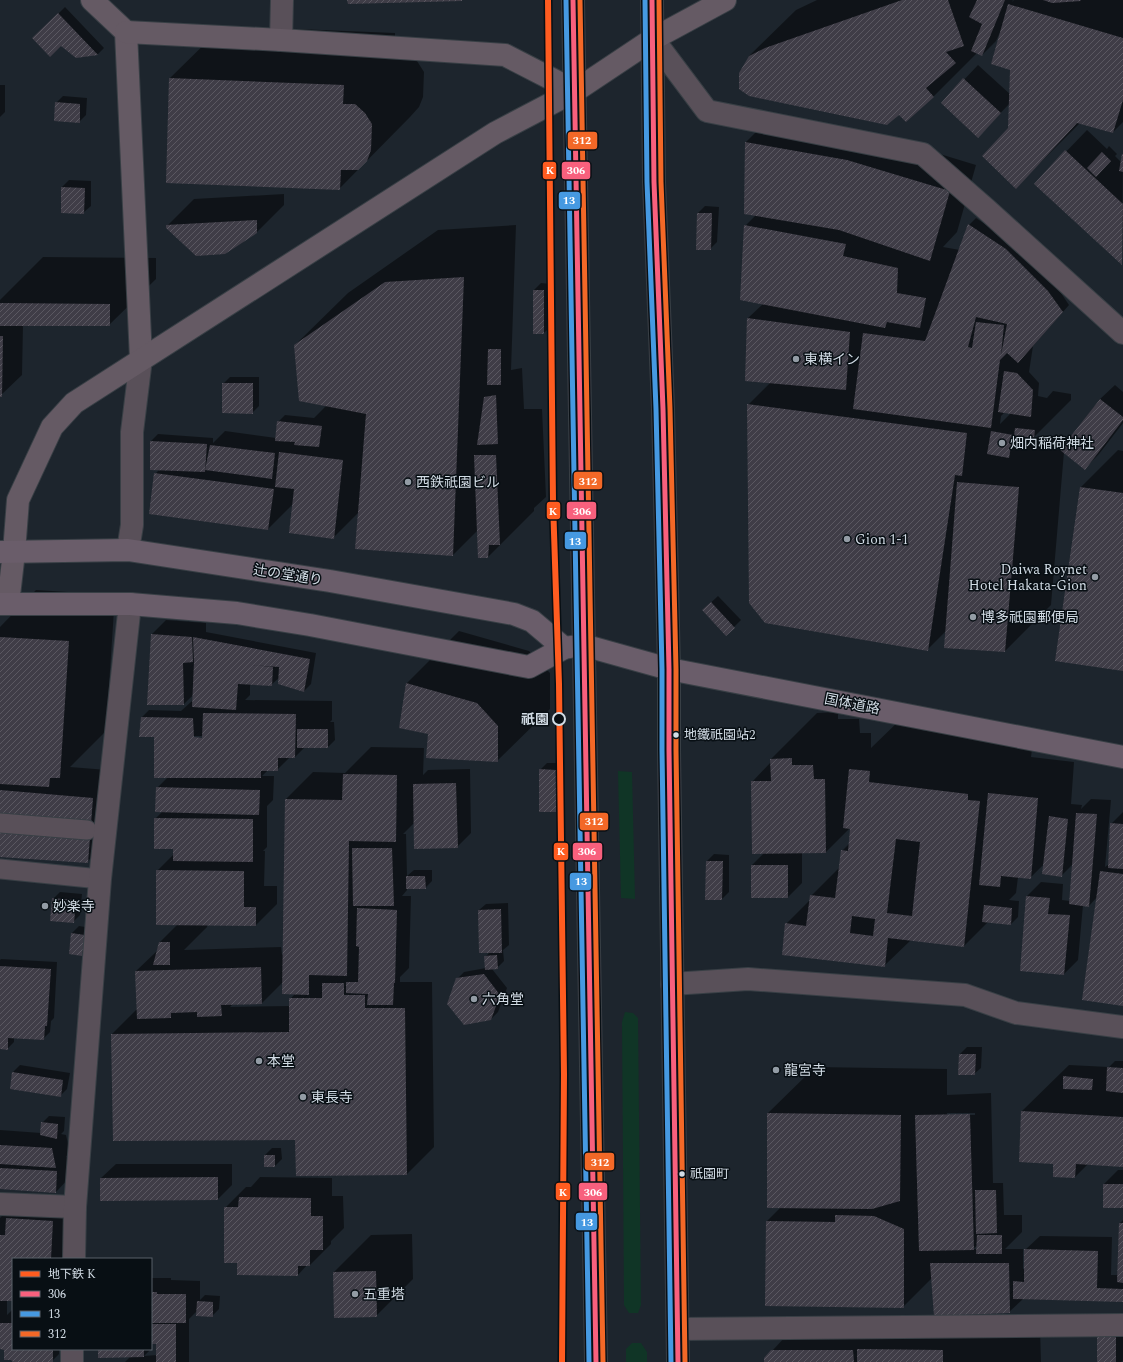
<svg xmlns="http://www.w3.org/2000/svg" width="1123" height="1362" viewBox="0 0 1123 1362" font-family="Spectral,'Noto Sans JP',serif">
	<defs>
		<pattern id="building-hatch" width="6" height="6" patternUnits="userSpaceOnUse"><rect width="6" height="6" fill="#3f3d47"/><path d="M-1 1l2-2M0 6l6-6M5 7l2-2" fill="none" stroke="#5a5861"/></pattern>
	</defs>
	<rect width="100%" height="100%" fill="#1d252d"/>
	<g fill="#103526">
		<path d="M618,771L632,772L635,899L621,898Z"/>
		<path d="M625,1012L633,1013L638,1018L641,1305L638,1313H629L624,1305L622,1022Z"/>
		<path d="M632,1343H641L647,1352V1362H626V1349Z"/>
	</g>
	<g fill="#0007" fill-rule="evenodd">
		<path d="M817,0H1013L1012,2L1014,0H1123V122L1113,132L1080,123L1016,187L1009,128L1010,103L992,122L942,103L978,65L1011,95V69L1001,32H1000L996,41L982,55L977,53L934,96L906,121L899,113L749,56L796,10Z"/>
		<path d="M65,7L104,48L98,54L76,57L61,44L34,38Z"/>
		<path d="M223,26L395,33V52H408L417,61L424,72L423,97L419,107L410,117L339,189L170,78Z"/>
		<path d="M0,85H5V112L0,117Z"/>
		<path d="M63,96L87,98L86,115L79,122L56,103Z"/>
		<path d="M773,115L874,134L976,165L957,232L943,247L960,250L969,225L976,218L1013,243L1055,284L1069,305L1033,346L1029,372L1039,383L1038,396L1047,398L1053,391L1071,394V400L1033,438L1064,441V446L1100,399L1115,385L1123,392V423L1099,454L1085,468L1064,452L1051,605L1005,651L945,647L946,631L927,650L748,405L771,382L748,318L763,304L745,226L756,215L746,142ZM1005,412L1011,413L1000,424L1001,416Z"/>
		<path d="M1087,130L1107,149L1109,146L1117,154L1115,156L1121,162L1123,155L1122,264L1035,184Z"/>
		<path d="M69,180L91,181V206L84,212H62V187Z"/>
		<path d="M284,194V205L257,232L167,226L194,199Z"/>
		<path d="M705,206L719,207L717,242L710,249L698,213Z"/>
		<path d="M516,225L511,370L522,368L524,409H542L546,497L534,508V511L488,557L478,530L453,555L356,548L359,512L333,538L294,503L268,529L155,474L160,469L151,441L158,434L213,438V443L225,431L276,438L278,422L285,415L314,418L327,405L295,345L348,293L438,230Z"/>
		<path d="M43,257L156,258V279L109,325H23L22,375L0,396V300Z"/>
		<path d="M541,283L551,284V326L544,333H534V290Z"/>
		<path d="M230,377H259V406L252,413L223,384Z"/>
		<path d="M1118,450L1123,451V670L1056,660L1081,487Z"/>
		<path d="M36,590L115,595L106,731L70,767L120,771L114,835L87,862L0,856V627Z"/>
		<path d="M718,596L741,620L726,635L703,610Z"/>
		<path d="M166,620L206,623V632L316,653L311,684L304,691L280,677L271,685L250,684V695L245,700L332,701V720L330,722H334L335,740L328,747H305L295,757H290L277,770H268L262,776H274L273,800L267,806V847L263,851H265L264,886H277V904L256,925H207V927L184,950L281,947L282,955H283L286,799L313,772L345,773L371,747L424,748L423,775L428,770L470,769L471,833L457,847L415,822L403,834H406L407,876L414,870H432V881L425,888H407V890L402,896H411L409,968L400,977V982H432L434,1147L407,1174L296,1139L112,1034L137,1009L136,971L157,951L160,942L178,924L157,871L174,854V848L155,819L163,811L157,788L168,777L155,736L142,717L149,710L181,711L192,701H193L194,694L184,704L152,634ZM190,736H203V738H190ZM283,982L295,994L290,999V1006L230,1007L233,1004L262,1003Z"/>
		<path d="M459,631L529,651L550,673V709L497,761L429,733L400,727L407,683Z"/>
		<path d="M838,712V719H859L860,733H871V748L903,717L922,719L921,730L1020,742L1032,749L1031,757L1074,762L1071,804L1082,805L1081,809L1091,799L1111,800L1105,867L1109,864L1111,824L1123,812V1005L1097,897L1089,906L1083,905L1078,960L1064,974L1027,896L1041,882L1063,884L1062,900L1070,901L1073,864L1061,876L1044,864L1030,878L1018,877L1016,893L1009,900L1019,901L1018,917L1011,924L988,922L964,946L911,940L884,966L786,924L810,900L811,896L840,867L842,851L850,843L852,826L826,852H802V883L788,897L752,865L764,853L752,782L771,762V759L817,713Z"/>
		<path d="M547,763H562L563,804L556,811L540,770Z"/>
		<path d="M714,854L729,855V892L722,899L707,861Z"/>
		<path d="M60,892L82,894L80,915L73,922L53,899Z"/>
		<path d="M508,903L509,945L503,950L504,961L497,968L492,969L507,988L498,1012L491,1019L457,979L464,972L486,968L485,957L490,952L479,910L486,904Z"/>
		<path d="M79,926L91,928L88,948L81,955L70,953L72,933Z"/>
		<path d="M1,959L57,962L54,1018L51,1021L50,1032L43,1039L14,1037V1042L7,1049L0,1048V960Z"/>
		<path d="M967,1047H982L981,1068L974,1074H959L960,1054Z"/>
		<path d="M1115,1061H1123V1166L1088,1164L1075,1177L1054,1163L1022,1111L1069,1065L1109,1067Z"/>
		<path d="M20,1065L70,1073L67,1089L60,1096L13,1072Z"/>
		<path d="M815,1067L947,1069V1095L991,1093L993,1183H1003L1004,1215H1022V1232L1005,1249H1023V1269H1025V1250L1040,1236L1112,1237L1111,1275H1118L1120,1223L1123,1220V1301L1023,1299L1009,1312L932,1278L903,1307L767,1221L781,1207L768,1113ZM947,1113H975V1115H947ZM978,1245V1249H973Z"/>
		<path d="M49,1116L65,1117L64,1131L61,1134L66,1135L70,1153L66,1157L71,1158L70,1177L56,1192L0,1188V1130L41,1133L42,1123Z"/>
		<path d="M272,1148H281L282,1159L275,1166L265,1155Z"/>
		<path d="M116,1164H232V1185L218,1199L101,1178Z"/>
		<path d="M1118,1170H1123V1207H1104V1184Z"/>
		<path d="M260,1177L332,1178V1196H343L344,1228L331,1241V1244L310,1265H307L298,1275L238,1262L225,1208L246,1187H251Z"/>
		<path d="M73,1200L70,1259H13V1300H7V1315L13,1309V1349H59V1354L52,1361L14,1362L5,1350L0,1348V1218L4,1214Z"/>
		<path d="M412,1234L413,1279L376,1316L335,1317L334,1272L371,1235Z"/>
		<path d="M151,1278H171V1280L200,1281V1300L205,1295L220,1296L219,1309L212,1316L197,1311L189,1319V1362H125L131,1356L99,1349H151L144,1356L157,1355V1343H151Z"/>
		<path d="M1123,1320V1360L1121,1362H1098Z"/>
		<path d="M1040,1328L1041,1362H765L772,1351L786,1336Z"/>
	</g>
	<g fill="url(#building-hatch)" fill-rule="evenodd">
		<path d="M347,0H462V1L348,4Z"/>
		<path d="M902,0H948L964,46L946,52L956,63L926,88L934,97L906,122L899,115L887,125L749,96L739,89V73L749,56L765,48Z"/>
		<path d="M977,0H1005L982,56L971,51L982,24L969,17Z"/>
		<path d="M1043,0H1080L1081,1L1052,3Z"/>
		<path d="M1008,4L1123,38V100L1113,133L1077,123L1016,189L982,156L1008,128L1010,70L991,64Z"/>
		<path d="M58,13L98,55L76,58L61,46L50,57L32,38Z"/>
		<path d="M169,78L344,85L343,104H355L365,113L372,124L371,150L367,161L358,170H341L340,190L166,183Z"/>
		<path d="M963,78L1001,113L978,138L941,103Z"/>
		<path d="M55,102L80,104V123L54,121Z"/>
		<path d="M745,142L847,160L950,191L930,261L839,230L744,214Z"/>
		<path d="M1065,150L1123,204L1122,265L1034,184Z"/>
		<path d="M1102,152L1111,161L1096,177L1087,168Z"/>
		<path d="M1122,154H1123V172L1119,171Z"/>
		<path d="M61,187L85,188L84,214L61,213Z"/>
		<path d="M697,213H712L711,250H696Z"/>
		<path d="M257,220V233L225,254L196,256L166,228V225Z"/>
		<path d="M968,224L1006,249L1048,291L1063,312L1018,363L1007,353L1000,360L991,428L853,409L863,333L925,341ZM976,317L1007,324L1001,355L1004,325L976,322L972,348L968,347Z"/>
		<path d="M744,225L846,244L843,256L898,268L897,293L926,298L920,328L887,322L885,328L740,300Z"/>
		<path d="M464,277L453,556L355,549L366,414L299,401L294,345L385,282Z"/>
		<rect x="533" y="290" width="11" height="44"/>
		<path d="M0,303L110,304V326H0Z"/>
		<path d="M747,318L850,332L846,390L745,381Z"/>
		<path d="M0,336H3L2,397H0Z"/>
		<path d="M488,349H501V385H487Z"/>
		<path d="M1004,371L1017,373L1033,390L1031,417L998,412Z"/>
		<path d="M222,383H253V414L222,413Z"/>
		<path d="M496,395L498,444L477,445L484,397Z"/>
		<path d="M1100,399L1123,417V420L1085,470L1060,450Z"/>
		<path d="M747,404L967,433L962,476L955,475L928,651L765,623L749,603Z"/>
		<path d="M277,421L322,426L319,447L294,445L295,442L275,441Z"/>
		<path d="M1015,428L1035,430L1034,438L1014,436Z"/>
		<path d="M991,431L1013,435L1009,458L987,454Z"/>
		<path d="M150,441L207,444L205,472L150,470Z"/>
		<path d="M210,445L275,453L272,479L205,470Z"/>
		<path d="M279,452L343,460L334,539L289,533L294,489L275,487Z"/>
		<path d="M474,455H496L500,545H489L488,558H478Z"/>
		<path d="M154,473L274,489L268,530L149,514Z"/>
		<path d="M957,482L1019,487L1005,652L944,648Z"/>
		<path d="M1080,487L1123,493V671L1055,661Z"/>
		<path d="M711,602L735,628L726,636L702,610Z"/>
		<path d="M151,634L192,637L193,662L183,663L184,705H147Z"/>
		<path d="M0,637L69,641L60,778H50L49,787L0,784Z"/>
		<path d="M193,637L310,659L304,692L278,684L279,667L252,665L273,667L272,686L238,684L236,710L192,707L194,662Z"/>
		<path d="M406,683L477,703L498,726V762L426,758L428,734L399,728Z"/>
		<path d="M203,713L296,714L295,758H278V771H261V778H154V737H139L141,717L193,718L194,737L202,738Z"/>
		<rect x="297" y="729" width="31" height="19"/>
		<path d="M792,758V765H813L814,779H825L826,853L752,854L751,781H771L770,759Z"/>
		<path d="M539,769L556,770V812H539Z"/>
		<path d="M849,769L870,771L869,782L968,794V800L980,801L964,947L888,938L885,967L782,955L785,923L806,926L810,895L835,898L841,850L848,851L850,829L843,828ZM896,839L920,842L912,916L887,913ZM852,916L875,919L873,936L850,933Z"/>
		<path d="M343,774L397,775L396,842L349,841L347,976L309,975V995L282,994L285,799L342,800Z"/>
		<path d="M456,783L458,848L414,849L413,784Z"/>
		<path d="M156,787L260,790L259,815L155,812Z"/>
		<path d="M0,790L93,798L88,863L0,857Z"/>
		<path d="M988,793L1038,798L1031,879L1001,876L1000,887L979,885Z"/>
		<path d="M1076,813L1097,814L1089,907L1069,904Z"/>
		<path d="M1049,816L1068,819L1062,877L1042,874Z"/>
		<path d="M154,818L253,819V862L173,861V849H154Z"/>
		<path d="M1110,823L1123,824V869L1108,868Z"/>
		<path d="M352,848H392L394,906H353Z"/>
		<path d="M706,861H723L722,900H705Z"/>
		<rect x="751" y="865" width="37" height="33"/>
		<path d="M156,870L244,871V907H256V926L156,925Z"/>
		<path d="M1100,871L1123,874V1006L1082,1000Z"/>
		<path d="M406,876H425L426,889H406Z"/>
		<path d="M1026,896L1050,898L1048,914L1070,915L1064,975L1020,971Z"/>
		<path d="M52,898L76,900L74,923L50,921Z"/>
		<path d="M984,905L1012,908L1011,925L982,922Z"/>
		<path d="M357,908L397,910L395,983H394L393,1005H367L368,994L346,993V982H358L359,947L356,946Z"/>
		<path d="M501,909L502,953H479L478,910Z"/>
		<path d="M71,933L85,935L82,956L69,954Z"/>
		<path d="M159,942H170V965H153Z"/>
		<path d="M497,955L498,969L485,970L484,956Z"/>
		<path d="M0,966L51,969L47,1026H45L44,1040L8,1038V1050L0,1049Z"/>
		<path d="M261,967L262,1004L221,1005L222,1016L197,1017V1012L171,1013V1018L137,1019L135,971Z"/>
		<path d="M484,974L500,995L491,1020L464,1025L447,1004L456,978Z"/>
		<path d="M322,983H344V995H365V1008H405L407,1175L296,1176L295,1140L113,1141L111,1034L289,1032V998H322Z"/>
		<path d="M959,1054H976L975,1075H958Z"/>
		<path d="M1107,1067L1123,1068V1093L1106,1091Z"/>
		<path d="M12,1072L63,1080L61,1097L10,1089Z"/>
		<path d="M1063,1076L1093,1079L1092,1090L1063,1089Z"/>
		<path d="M1021,1111L1123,1117V1167L1076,1164L1075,1178L1053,1177V1164L1019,1162Z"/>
		<path d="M767,1113L901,1115L900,1201L872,1209L767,1208Z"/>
		<path d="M970,1114L974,1250L919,1251L915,1115Z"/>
		<path d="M41,1122L58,1124L57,1139L40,1135Z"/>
		<path d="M0,1145L52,1148L56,1168L0,1164Z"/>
		<rect x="264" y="1155" width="11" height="12"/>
		<path d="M0,1168L57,1171L56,1193L0,1189Z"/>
		<path d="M218,1177V1200L100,1201V1178Z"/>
		<rect x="1103" y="1184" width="20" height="24"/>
		<path d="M975,1190H996L997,1233L976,1234Z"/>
		<path d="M239,1197L311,1198V1216H323V1250H310V1266H298V1276L237,1275V1263H224V1207H238Z"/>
		<path d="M835,1215L874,1216L904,1229V1308L765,1306L766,1221L835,1222Z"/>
		<path d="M6,1218L53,1221L51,1259H13V1301H0V1235H5Z"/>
		<path d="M1119,1223H1123V1283L1117,1282Z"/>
		<path d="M977,1235H1002V1254H976Z"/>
		<path d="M1024,1249L1098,1251L1097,1288L1123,1289V1302L1013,1299V1281L1024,1282Z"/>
		<path d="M930,1263H1009L1010,1313L934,1316Z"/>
		<path d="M376,1271L377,1317L334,1318L333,1272Z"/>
		<path d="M151,1292H157V1294H186V1323H151Z"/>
		<path d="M197,1301L213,1302V1317L196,1316Z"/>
		<path d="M0,1323H13V1349H53V1362H13L11,1360H4V1350L0,1349Z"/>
		<path d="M151,1324H176V1362H156V1344H151Z"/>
		<rect x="1097" y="1333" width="19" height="29"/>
		<path d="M98,1349H144V1357L98,1358Z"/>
		<path d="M857,1349L943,1350V1362H857Z"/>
		<path d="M771,1350H853L854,1362H764V1358Z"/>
	</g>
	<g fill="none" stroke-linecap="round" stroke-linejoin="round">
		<g stroke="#383f45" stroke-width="21">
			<g id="lane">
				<path d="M0,823L87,830"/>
				<path d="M0,869L100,879"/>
			</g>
		</g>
		<g stroke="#383f45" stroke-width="24">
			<g id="street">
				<path d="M653,39L707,111L923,154L986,209L1123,333"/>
				<path d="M281,40L282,0"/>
				<path d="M128,550L132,525V432L141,359"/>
				<path d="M672,984L748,979L965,995L1016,1013L1123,1027"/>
				<path d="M0,1204L75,1207"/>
				<path d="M74,1259L75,1207L100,879L130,604"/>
				<path d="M678,1329L1123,1325"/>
				<path d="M72,1362V1349"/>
			</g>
		</g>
		<g stroke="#383f45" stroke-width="24">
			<g id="secondary">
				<path d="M92,0L126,32L141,359"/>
				<path d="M126,32L281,40L505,55L575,91"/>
				<path d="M8,604L14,552L18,500L52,427L74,403L495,133L575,91L653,39L725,0"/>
			</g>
		</g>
		<g stroke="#383f45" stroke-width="24">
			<g id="primary">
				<path d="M573,0L596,1362"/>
				<path d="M652,0L654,182L663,409L669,669V750L678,1362"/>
			</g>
		</g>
		<g stroke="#383f45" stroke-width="24">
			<g id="highway">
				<path d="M0,552L128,550L330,581L514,614L532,621L564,648"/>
				<path d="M0,604H130L237,613L310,625L529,667L564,648L583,645L669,669L1123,757"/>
			</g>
		</g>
		<use href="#lane" stroke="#595059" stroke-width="19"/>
		<use href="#street" stroke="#595059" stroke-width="22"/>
		<use href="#secondary" stroke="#655a64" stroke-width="22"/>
		<use href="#primary" stroke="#635864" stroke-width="22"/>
		<use href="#highway" stroke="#6a5d6a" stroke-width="22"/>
		<g stroke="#080f14" stroke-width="8">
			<g id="bus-1">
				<path d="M573,0L596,1362"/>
				<path d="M652,0L654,182L663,409L669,669V750L678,1362"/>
			</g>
		</g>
		<g stroke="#080f14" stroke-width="8">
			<g id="bus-2">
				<path d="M566,0L589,1362"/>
				<path d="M645,0L647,182L656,409L662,669V750L671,1362"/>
			</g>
		</g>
		<g stroke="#080f14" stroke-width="8">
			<g id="bus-3">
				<path d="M580,0L603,1362"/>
				<path d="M659,0L661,182L670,409L676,669V750L685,1362"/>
			</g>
		</g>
		<use href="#bus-1" stroke="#f8607d" stroke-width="5"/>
		<use href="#bus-2" stroke="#4699e1" stroke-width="5"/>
		<use href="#bus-3" stroke="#f36827" stroke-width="5"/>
		<g stroke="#080f14" stroke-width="9">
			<path id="metro-1" d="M548,0L553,502L559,684L564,1074L562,1362"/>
		</g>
		<use href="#metro-1" stroke="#ff5c20" stroke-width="6"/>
	</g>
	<g fill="#939ca5" stroke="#080f14" stroke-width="1.5">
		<circle cx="796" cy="359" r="4"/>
		<circle cx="1002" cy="443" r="4"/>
		<circle cx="408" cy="482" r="4"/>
		<circle cx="847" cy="539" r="4"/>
		<circle cx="1095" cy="577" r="4"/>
		<circle cx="973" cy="617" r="4"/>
		<circle cx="45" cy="906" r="4"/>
		<circle cx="474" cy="999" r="4"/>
		<circle cx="259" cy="1061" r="4"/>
		<circle cx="776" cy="1070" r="4"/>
		<circle cx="303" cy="1097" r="4"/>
		<circle cx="355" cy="1294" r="4"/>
	</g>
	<circle fill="#080f14" stroke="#d2dce5" stroke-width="2" cx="559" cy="719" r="6"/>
	<g fill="#d2dce5" stroke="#080f14" stroke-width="1.5">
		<circle cx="676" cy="735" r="3.5"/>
		<circle cx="682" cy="1174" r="3.5"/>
	</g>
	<g text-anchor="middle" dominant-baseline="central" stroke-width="3" stroke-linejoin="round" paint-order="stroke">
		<g font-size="13" fill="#d2dce5" stroke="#080f14" text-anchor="start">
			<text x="684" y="735">地鐵祇園站2</text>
			<text x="690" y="1174">祇園町</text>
		</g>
		<g font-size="14" fill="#d2dce5" stroke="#080f14" text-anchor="start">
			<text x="804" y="359">東横イン</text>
			<text x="1010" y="443">畑内稲荷神社</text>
			<text x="416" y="482">西鉄祇園ビル</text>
			<text x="855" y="539">Gion 1-1</text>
			<text x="1087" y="569" text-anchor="end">Daiwa Roynet<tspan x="1087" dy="16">Hotel Hakata-Gion</tspan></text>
			<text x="981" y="617">博多祇園郵便局</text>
			<text x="53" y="906">妙楽寺</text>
			<text x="482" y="999">六角堂</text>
			<text x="267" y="1061">本堂</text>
			<text x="784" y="1070">龍宮寺</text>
			<text x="311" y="1097">東長寺</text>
			<text x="363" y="1294">五重塔</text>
		</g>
		<g font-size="14" fill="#d2dce5" stroke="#080f14">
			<text transform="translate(288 575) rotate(9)">辻の堂通り</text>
			<text transform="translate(852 704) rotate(11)">国体道路</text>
		</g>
		<g font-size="14" font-weight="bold" fill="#d2dce5" stroke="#080f14" text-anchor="end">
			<text x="549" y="719">祇園</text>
		</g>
	</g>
	<g stroke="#080f14" stroke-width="1.5">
		<rect x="567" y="131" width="31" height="19" rx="4" fill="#f36827"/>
		<rect x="561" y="161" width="30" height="19" rx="4" fill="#f8607d"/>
		<rect x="542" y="161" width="15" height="19" rx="4" fill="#ff5c20"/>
		<rect x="558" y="191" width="23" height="19" rx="4" fill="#4699e1"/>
		<rect x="573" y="471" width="30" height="19" rx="4" fill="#f36827"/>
		<rect x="566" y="501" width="31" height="19" rx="4" fill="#f8607d"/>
		<rect x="546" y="501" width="15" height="19" rx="4" fill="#ff5c20"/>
		<rect x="564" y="531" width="23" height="19" rx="4" fill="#4699e1"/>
		<rect x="579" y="812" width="30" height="19" rx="4" fill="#f36827"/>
		<rect x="553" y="842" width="16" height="19" rx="4" fill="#ff5c20"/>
		<rect x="572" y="842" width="31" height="19" rx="4" fill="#f8607d"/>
		<rect x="569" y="872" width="23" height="19" rx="4" fill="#4699e1"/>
		<rect x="584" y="1152" width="31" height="19" rx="4" fill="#f36827"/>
		<rect x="555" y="1182" width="16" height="19" rx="4" fill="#ff5c20"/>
		<rect x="578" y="1182" width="30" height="19" rx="4" fill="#f8607d"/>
		<rect x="575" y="1212" width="23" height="19" rx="4" fill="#4699e1"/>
	</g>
	<g font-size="11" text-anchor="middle" font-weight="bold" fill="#fff">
		<text x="582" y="144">312</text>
		<text x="576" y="174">306</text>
		<text x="550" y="174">K</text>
		<text x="569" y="204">13</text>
		<text x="588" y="485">312</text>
		<text x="582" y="515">306</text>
		<text x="553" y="515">K</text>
		<text x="575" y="545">13</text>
		<text x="594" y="825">312</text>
		<text x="561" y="855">K</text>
		<text x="587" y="855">306</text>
		<text x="581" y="885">13</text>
		<text x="600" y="1166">312</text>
		<text x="563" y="1196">K</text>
		<text x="593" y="1196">306</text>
		<text x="587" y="1226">13</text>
	</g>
	<rect x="12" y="1258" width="140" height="92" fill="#080f14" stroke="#596168"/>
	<rect x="20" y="1271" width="20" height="6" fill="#ff5c20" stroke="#596168"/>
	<text x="48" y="1278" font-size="12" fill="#d2dce5">地下鉄 K</text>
	<rect x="20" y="1291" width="20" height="6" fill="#f8607d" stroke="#596168"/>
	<text x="48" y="1298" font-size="12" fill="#d2dce5">306</text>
	<rect x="20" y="1311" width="20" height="6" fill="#4699e1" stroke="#596168"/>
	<text x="48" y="1318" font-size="12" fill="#d2dce5">13</text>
	<rect x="20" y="1331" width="20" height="6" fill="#f36827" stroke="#596168"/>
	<text x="48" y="1338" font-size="12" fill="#d2dce5">312</text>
</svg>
